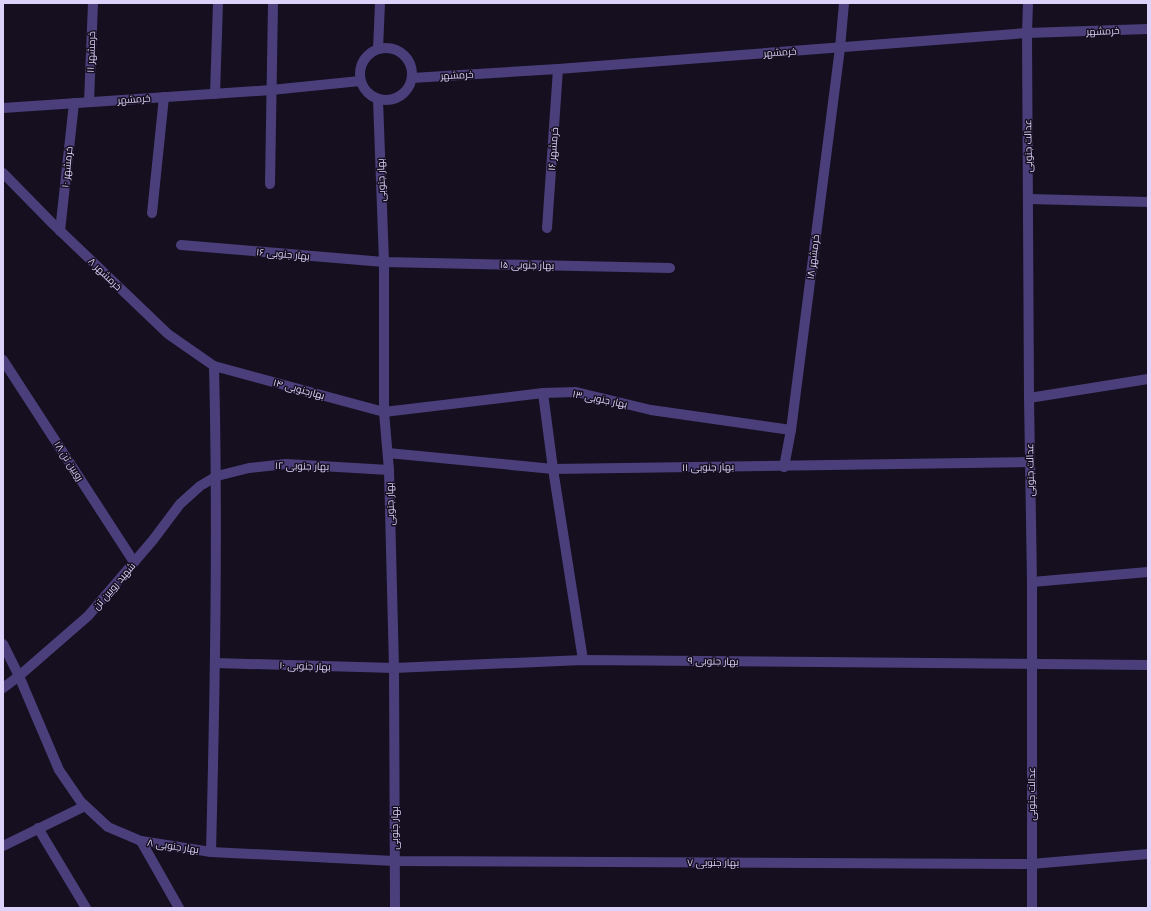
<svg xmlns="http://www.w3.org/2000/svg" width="1151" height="911" viewBox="0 0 1151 911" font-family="Montserrat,Cairo,sans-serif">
	<rect width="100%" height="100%" fill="#150f20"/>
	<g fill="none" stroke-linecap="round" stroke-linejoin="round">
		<g stroke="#4a3f7a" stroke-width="10">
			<path d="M215,94L218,3"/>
			<path d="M270,184L273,3"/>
			<path d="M152,213L164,97"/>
			<path d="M60,231L74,103"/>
			<path d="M181,245L384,262L670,268"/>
			<path d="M38,828L86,908"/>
			<path d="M141,841L179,908"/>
			<path d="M3,846L85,806"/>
		</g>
		<g stroke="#4a3f7a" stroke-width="10">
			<path d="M1027,33L1028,3"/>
			<path d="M89,102L93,3"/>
			<path d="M3,173L53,224L168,334L214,366L384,412L543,393L576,392L651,410L791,430"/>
			<path d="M1028,199L1148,202"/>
			<path d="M547,228L558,69"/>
			<path d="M3,360L134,562"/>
			<path d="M543,393L553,469L583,660"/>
			<path d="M1029,398L1148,379"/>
			<path d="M388,453L553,469L1029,462"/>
			<path d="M784,467L791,430L840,48L844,3"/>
			<path d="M1032,582L1148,572"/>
			<path d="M3,644L19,676L59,770L81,802L108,827L141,841L211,852L394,861L1031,864L1148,854"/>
			<path d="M215,663L394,668L583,660L1148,665"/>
			<path d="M3,688L19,676L88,616L153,540L180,504L200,486L217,476L249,468L286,464L389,470"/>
			<path d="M211,852C215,690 218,528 214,366"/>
		</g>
		<g stroke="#4a3f7a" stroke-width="10">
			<path d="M1027,33L1029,398L1032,582V908"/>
			<circle cx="386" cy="74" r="26"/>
			<path d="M378,49L380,3"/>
			<path d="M412,78L558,69L1027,33L1148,29"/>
			<path d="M378,100L384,262V412L389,470L394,668L395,908"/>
			<path d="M3,108L271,90L360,81"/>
		</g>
	</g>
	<g text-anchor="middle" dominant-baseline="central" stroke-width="3" stroke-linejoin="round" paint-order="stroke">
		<g font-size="10" fill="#ddd3fa" stroke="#150f20">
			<text transform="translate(1103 31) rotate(-2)">خرمشهر</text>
			<text transform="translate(91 52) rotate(-88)">خرمشهر ۱۱</text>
			<text transform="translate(780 52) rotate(-4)">خرمشهر</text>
			<text transform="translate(457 75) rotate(-3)">خرمشهر</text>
			<text transform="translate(134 99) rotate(-4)">خرمشهر</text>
			<text transform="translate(1028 146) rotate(-91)">عدالت جنوبی</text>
			<text transform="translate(553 149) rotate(-86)">خرمشهر ۱۶</text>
			<text transform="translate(67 167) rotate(-84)">خرمشهر ۱۰</text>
			<text transform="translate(381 180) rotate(-92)">بهار جنوبی</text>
			<text transform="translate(283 254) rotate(5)">بهار جنوبی ۱۶</text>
			<text transform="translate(813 257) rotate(-83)">خرمشهر ۱۸</text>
			<text transform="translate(527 265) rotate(1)">بهار جنوبی ۱۵</text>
			<text transform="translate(105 274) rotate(44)">خرمشهر ۸</text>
			<text transform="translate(299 389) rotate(15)">بهارجنوبی ۱۴</text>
			<text transform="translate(600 399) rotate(11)">بهار جنوبی ۱۳</text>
			<text transform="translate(69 461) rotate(57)">رویین تن ۱۸</text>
			<text transform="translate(302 466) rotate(1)">بهار جنوبی ۱۲</text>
			<text transform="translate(708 467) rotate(-1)">بهار جنوبی ۱۱</text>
			<text transform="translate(1030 470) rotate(-91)">عدالت جنوبی</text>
			<text transform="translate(390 504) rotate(-92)">بهار جنوبی</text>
			<text transform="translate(114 586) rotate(-49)">شهید رویین تن</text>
			<text transform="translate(713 661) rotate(1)">بهار جنوبی ۹</text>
			<text transform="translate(305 666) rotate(2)">بهار جنوبی ۱۰</text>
			<text transform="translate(1031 794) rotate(-90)">عدالت جنوبی</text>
			<text transform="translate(394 828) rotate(-90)">بهار جنوبی</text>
			<text transform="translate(173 846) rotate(8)">بهار جنوبی ۸</text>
			<text x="713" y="862">بهار جنوبی ۷</text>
		</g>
	</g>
	<rect width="1151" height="911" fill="none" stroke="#ddd3fa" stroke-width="8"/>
</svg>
